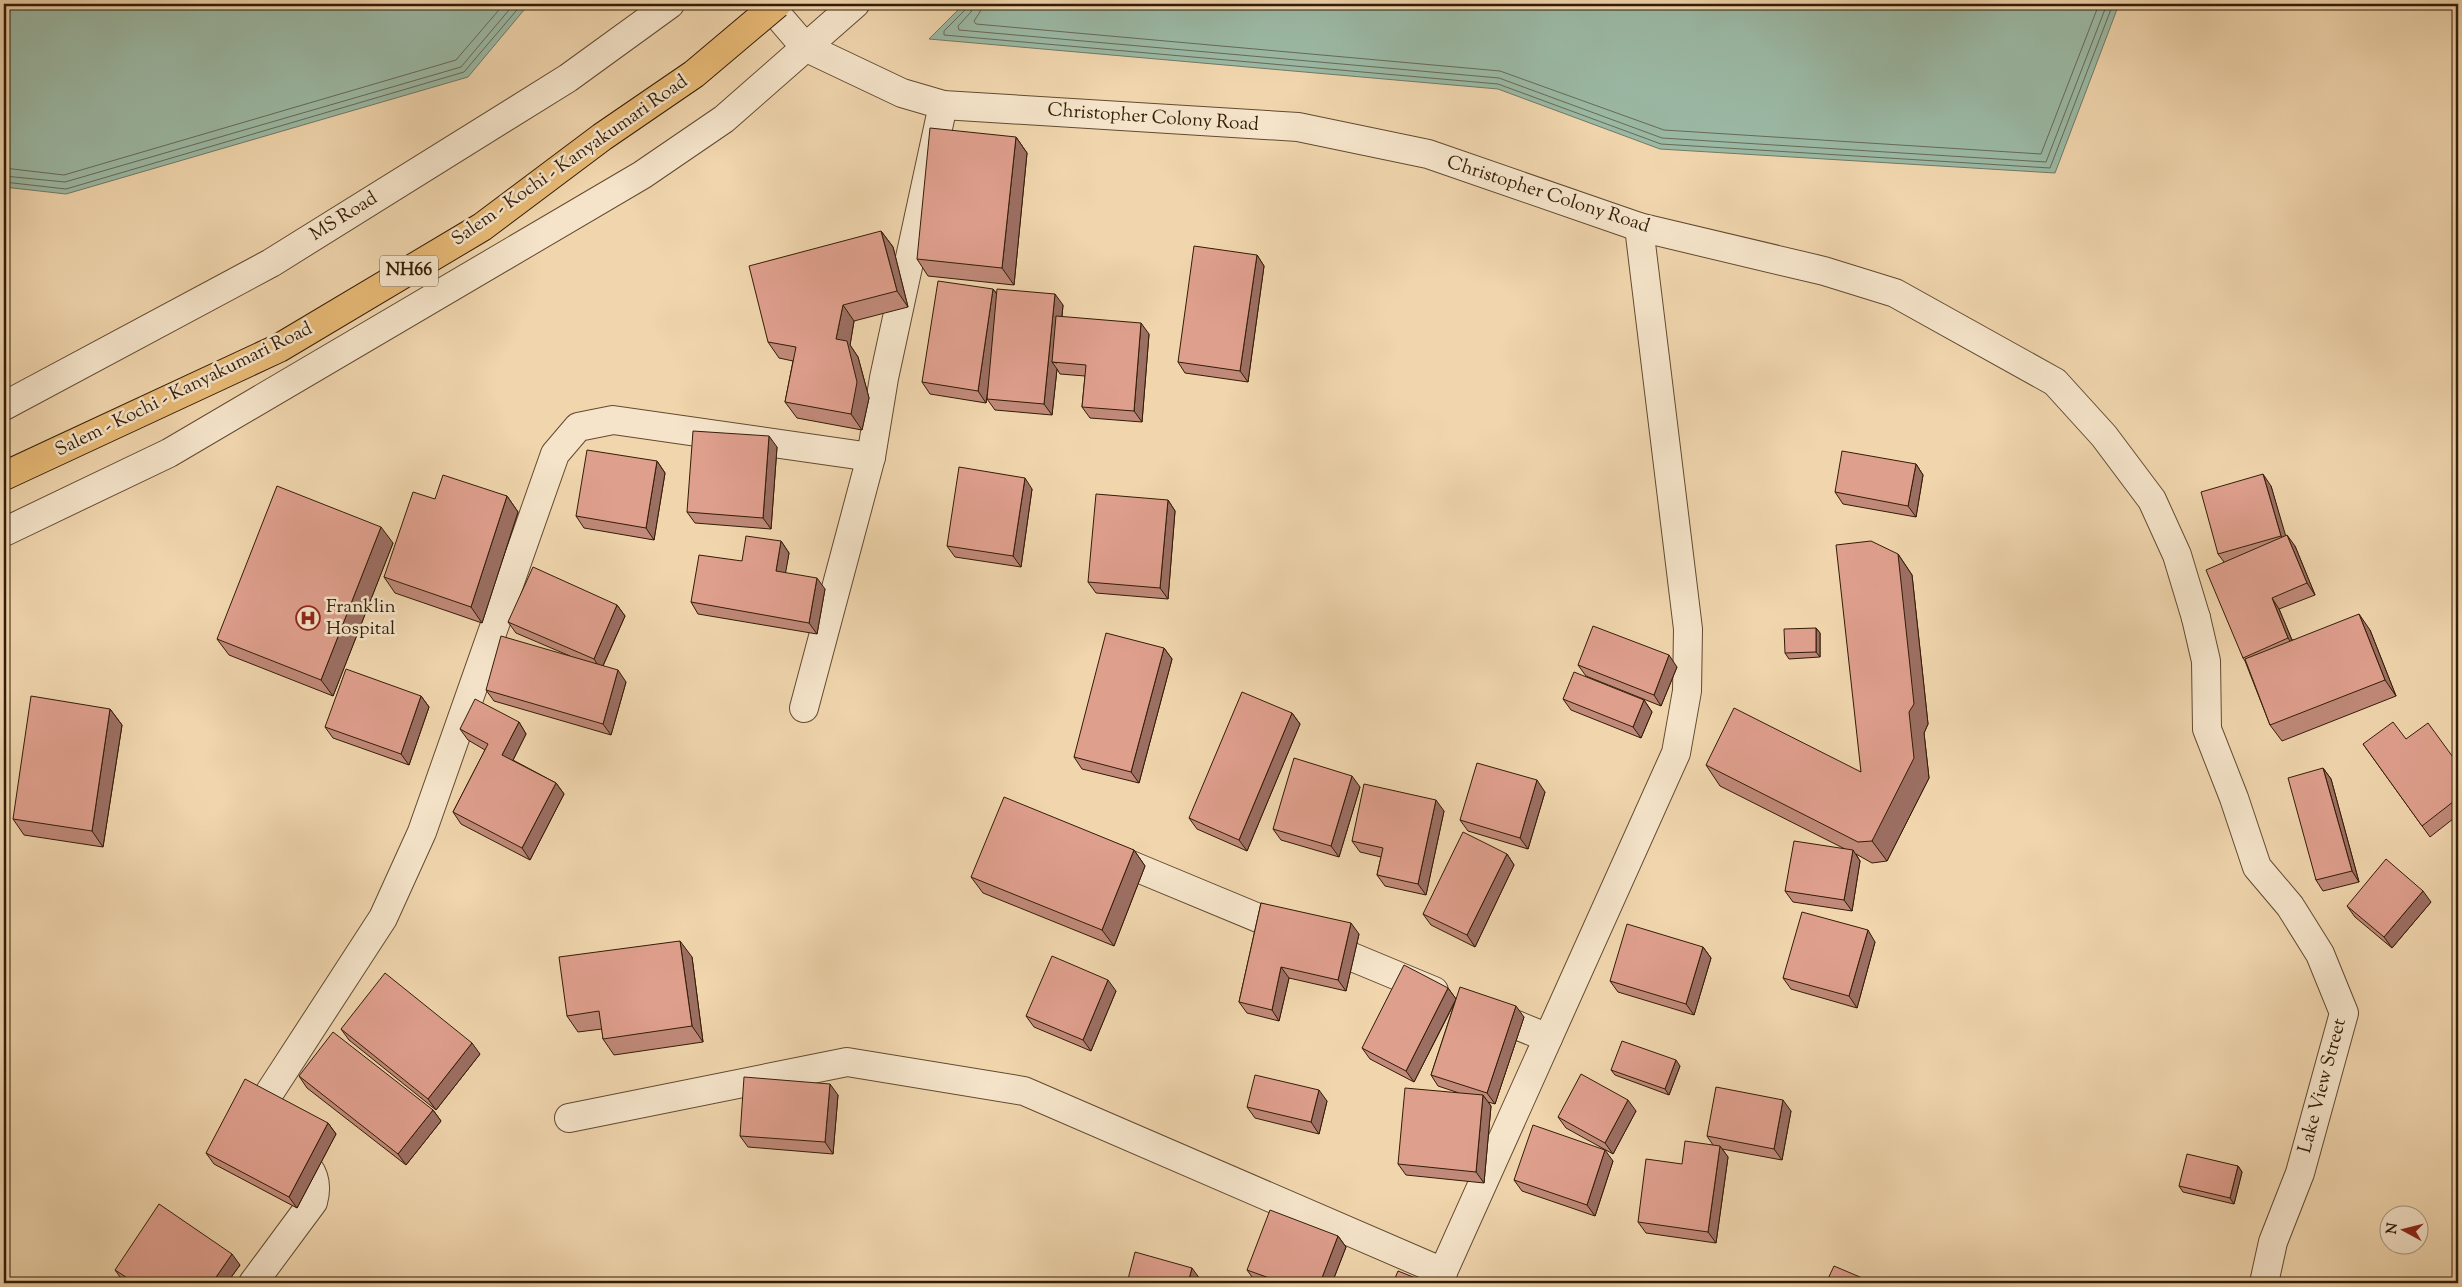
<svg xmlns="http://www.w3.org/2000/svg" width="2462" height="1287" viewBox="0 0 2462 1287" font-family="'Sorts Mill Goudy',serif">
	<rect width="100%" height="100%" fill="#f0d5ad"/>
	<filter id="stains"><feTurbulence type="fractalNoise" baseFrequency=".004" numOctaves="4"/><feColorMatrix values="0 0 0 0 .2 0 0 0 0 .09 0 0 0 0 .02 0 0 0 .5 -.17"/></filter>
	<radialGradient id="worn" r=".72"><stop offset=".6" stop-color="#630" stop-opacity="0"/><stop offset="1" stop-color="#630" stop-opacity=".3"/></radialGradient>
	<g fill="#9bb9a5" stroke="#717a65">
		<path d="M4,4H529L468,77L66,194L4,187Z"/>
		<path d="M964,4H2119L2055,173L1660,149L1498,89L929,39Z"/>
	</g>
	<g fill="none" stroke-linecap="round" stroke-linejoin="round">
		<g stroke="#676a56" stroke-width="1">
			<path d="M967,4L966,9L944,31V35L1498,84L1661,144L2050,168L2113,4"/>
			<path d="M974,4L971,12L958,26L959,30L1499,78L1662,138L2046,162L2107,4"/>
			<path d="M981,4L980,12L974,21L976,24L1500,71L1664,130L2041,154L2099,4"/>
			<path d="M4,168L64,175L456,60L504,4"/>
			<path d="M4,176L65,182L461,67L514,4"/>
			<path d="M4,182L66,189L464,72L522,4"/>
		</g>
		<g stroke="#624a30" stroke-width="30">
			<g id="minor">
				<path d="M2196,618L2206,661L2207,729L2234,798L2257,867L2290,906L2320,954L2344,1013L2300,1173L2273,1242L2264,1283"/>
				<path d="M804,708L871,457L884,378L943,105"/>
				<path d="M1109,856L1434,991"/>
				<path d="M1487,1013L1548,1038"/>
				<path d="M569,1118L847,1062L1024,1091L1443,1272"/>
				<path d="M253,1283L313,1202C328,1150 257,1148 260,1117C261,1111 264,1104 266,1098L383,918L422,832L555,454L578,427L613,420L871,457"/>
				<path d="M1438,1283L1676,753L1687,691L1688,629L1639,227"/>
			</g>
		</g>
		<g stroke="#624a30" stroke-width="30">
			<g id="tertiary">
				<path d="M768,4L805,47L902,93L943,105L1298,127L1428,154L1639,227L1824,271L1895,293L2055,382L2104,436L2152,500L2177,555L2196,618"/>
				<path d="M4,406L271,263L568,78L670,4"/>
				<path d="M4,532L169,453L642,175L724,119L855,4"/>
			</g>
		</g>
		<use href="#minor" stroke="#f5e4ca" stroke-width="28"/>
		<use href="#tertiary" stroke="#f5e4ca" stroke-width="28"/>
		<g stroke="#331c06" stroke-width="30" stroke-linecap="butt">
			<path id="trunk-bridge" d="M4,476L279,348L482,227L602,137L694,74L777,4"/>
		</g>
		<use href="#trunk-bridge" stroke="#e8ba76" stroke-width="28"/>
	</g>
	<g fill="#c08979" stroke="#331c06">
		<path d="M1016,137L1027,153L1014,285L928,276L917,259Z"/>
		<path d="M881,231L893,247L908,307L854,321L850,345L858,357L869,398L862,430L797,418L785,402L793,361L779,358L768,342Z"/>
		<path d="M1257,255L1264,266L1248,382L1185,373L1178,362Z"/>
		<path d="M993,289L997,294L1063,305L1062,317L1149,334L1142,422L1090,418L1082,407L1085,376L1060,374L1057,369L1052,415L995,410L987,399L988,387L986,403L930,394L922,382Z"/>
		<path d="M777,447L771,529L695,523L687,512Z"/>
		<path d="M657,461L665,473L654,540L584,528L576,516Z"/>
		<path d="M1916,464L1923,475L1916,517L1843,504L1835,492Z"/>
		<path d="M2271,486L2285,536L2295,546L2315,595L2279,609L2292,640L2370,630L2396,696L2282,741L2270,725L2245,661L2243,658L2224,562L2218,554Z"/>
		<path d="M1032,489L1021,567L955,557L947,546Z"/>
		<path d="M507,496L518,512L482,623L395,593L384,577L435,499Z"/>
		<path d="M1168,500L1175,511L1168,599L1096,593L1088,582Z"/>
		<path d="M781,541L789,553L785,573L825,589L817,634L698,614L691,602L742,561Z"/>
		<path d="M393,543L333,696L229,655L217,639Z"/>
		<path d="M1898,554L1912,575L1928,724L1924,733L1929,778L1887,861L1872,863L1856,854L1860,861L1852,911L1793,902L1785,891L1845,849L1720,786L1706,765L1861,772Z"/>
		<path d="M617,605L625,616L603,666L626,682L611,735L494,701L486,690L570,656L516,633L508,622Z"/>
		<path d="M1816,628L1820,633V657L1789,659L1785,653Z"/>
		<path d="M1164,648L1172,659L1139,783L1082,769L1074,757Z"/>
		<path d="M1578,665L1677,667L1661,706L1586,676Z"/>
		<path d="M421,696L429,707L409,765L333,738L325,727Z"/>
		<path d="M1563,699L1644,700L1652,712L1641,738L1571,710Z"/>
		<path d="M110,709L122,725L103,847L24,835L13,819Z"/>
		<path d="M1292,713L1300,724L1247,851L1197,829L1189,818Z"/>
		<path d="M519,722L526,734L513,760L556,783L564,794L530,860L461,824L453,812L485,750L468,740L460,729Z"/>
		<path d="M2406,739L2458,764V815L2430,837L2363,744Z"/>
		<path d="M2323,768L2331,779L2359,882L2323,891L2316,880Z"/>
		<path d="M1360,787L1339,857L1281,840L1273,829Z"/>
		<path d="M1545,792L1528,849L1468,831L1460,820Z"/>
		<path d="M1444,811L1426,895L1385,886L1377,875L1381,857L1360,852L1352,841Z"/>
		<path d="M1134,850L1145,866L1114,946L983,893L971,877Z"/>
		<path d="M1507,854L1514,865L1475,947L1431,925L1423,914Z"/>
		<path d="M2431,902L2392,948L2355,917L2347,906Z"/>
		<path d="M1261,903L1359,934L1346,991L1289,978L1279,1021L1247,1013L1239,1002Z"/>
		<path d="M1875,942L1857,1008L1791,989L1783,978Z"/>
		<path d="M1703,947L1711,958L1694,1015L1618,992L1610,981Z"/>
		<path d="M692,957L703,1042L614,1055L603,1039L602,1029L578,1032L567,1016Z"/>
		<path d="M1448,988L1456,999L1524,1017L1495,1104L1488,1102L1491,1106L1484,1183L1406,1175L1398,1164L1459,1093L1438,1086L1431,1075L1455,1002L1414,1082L1370,1059L1362,1048Z"/>
		<path d="M1116,991L1091,1051L1034,1027L1026,1016Z"/>
		<path d="M341,1029L480,1054L436,1110L349,1040Z"/>
		<path d="M1680,1066L1669,1095L1615,1075L1611,1070Z"/>
		<path d="M299,1076L433,1110L441,1121L406,1165L307,1088Z"/>
		<path d="M838,1095L833,1154L748,1147L740,1136Z"/>
		<path d="M1327,1101L1319,1134L1255,1118L1247,1107Z"/>
		<path d="M1636,1111L1613,1154L1566,1128L1558,1117Z"/>
		<path d="M1791,1111L1782,1160L1722,1149L1728,1157L1716,1243L1646,1233L1638,1222L1682,1164L1713,1145L1707,1136Z"/>
		<path d="M328,1123L336,1134L297,1208L214,1164L206,1153Z"/>
		<path d="M1613,1161L1595,1216L1522,1191L1514,1180Z"/>
		<path d="M2238,1166L2242,1172L2234,1204L2183,1192L2179,1186Z"/>
		<path d="M1338,1236L1346,1247L1332,1283H1261L1255,1281L1247,1270Z"/>
		<path d="M240,1265L227,1283H126L123,1281L115,1270Z"/>
	</g>
	<g fill="#9c6f63" stroke="#331c06">
		<path d="M1016,137L1027,153L1014,285L1002,268Z"/>
		<path d="M881,231L893,247L908,307L897,291Z"/>
		<path d="M1257,255L1264,266L1248,382L1240,371Z"/>
		<path d="M993,289L1001,300L986,403L978,391Z"/>
		<path d="M1055,294L1063,305L1057,363L1052,362L1057,369L1052,415L1044,404Z"/>
		<path d="M843,305L854,321L850,345L858,357L869,398L862,430L851,414L836,339Z"/>
		<path d="M1141,323L1149,334L1142,422L1134,411Z"/>
		<path d="M769,436L777,447L771,529L763,518Z"/>
		<path d="M657,461L665,473L654,540L646,528Z"/>
		<path d="M1916,464L1923,475L1916,517L1908,506Z"/>
		<path d="M2263,474L2271,486L2289,547L2281,536Z"/>
		<path d="M1025,478L1032,489L1021,567L1013,556Z"/>
		<path d="M507,496L518,512L482,623L471,607Z"/>
		<path d="M1168,500L1175,511L1168,599L1160,588Z"/>
		<path d="M381,527L393,543L333,696L321,680Z"/>
		<path d="M2287,535L2295,546L2315,595L2307,583Z"/>
		<path d="M781,541L789,553L784,582L776,571Z"/>
		<path d="M1898,554L1912,575L1928,724L1924,733L1929,778L1887,861L1872,841Z"/>
		<path d="M817,578L825,589L817,634L809,623Z"/>
		<path d="M2272,598L2279,609L2296,650L2288,638Z"/>
		<path d="M617,605L625,616L601,670L594,659Z"/>
		<path d="M2359,614L2370,630L2396,696L2385,680Z"/>
		<path d="M1816,628L1820,633V657L1816,652Z"/>
		<path d="M1164,648L1172,659L1139,783L1131,772Z"/>
		<path d="M1669,655L1677,667L1661,706L1654,695Z"/>
		<path d="M618,670L626,682L611,735L603,724Z"/>
		<path d="M421,696L429,707L409,765L401,754Z"/>
		<path d="M1644,700L1652,712L1641,738L1633,727Z"/>
		<path d="M110,709L122,725L103,847L92,831Z"/>
		<path d="M1292,713L1300,724L1247,851L1239,840Z"/>
		<path d="M519,722L526,734L510,766L502,755Z"/>
		<path d="M2323,768L2331,779L2359,882L2352,871Z"/>
		<path d="M1352,776L1360,787L1339,857L1331,846Z"/>
		<path d="M1537,780L1545,792L1528,849L1520,838Z"/>
		<path d="M556,783L564,794L530,860L522,848Z"/>
		<path d="M1436,800L1444,811L1426,895L1418,884Z"/>
		<path d="M1134,850L1145,866L1114,946L1102,930Z"/>
		<path d="M1853,850L1860,861L1852,911L1844,900Z"/>
		<path d="M1507,854L1514,865L1475,947L1467,935Z"/>
		<path d="M2423,891L2431,902L2392,948L2384,937Z"/>
		<path d="M1351,923L1359,934L1346,991L1338,980Z"/>
		<path d="M1868,930L1875,942L1857,1008L1849,996Z"/>
		<path d="M680,941L692,957L703,1042L692,1026Z"/>
		<path d="M1703,947L1711,958L1694,1015L1686,1004Z"/>
		<path d="M1281,967L1289,978L1279,1021L1272,1010Z"/>
		<path d="M1108,980L1116,991L1091,1051L1083,1040Z"/>
		<path d="M1448,988L1456,999L1414,1082L1406,1071Z"/>
		<path d="M1516,1006L1524,1017L1495,1104L1487,1093Z"/>
		<path d="M472,1043L480,1054L436,1110L428,1099Z"/>
		<path d="M1676,1060L1680,1066L1669,1095L1665,1089Z"/>
		<path d="M830,1084L838,1095L833,1154L825,1142Z"/>
		<path d="M1319,1090L1327,1101L1319,1134L1311,1122Z"/>
		<path d="M1483,1095L1491,1106L1484,1183L1476,1172Z"/>
		<path d="M1628,1100L1636,1111L1613,1154L1605,1143Z"/>
		<path d="M1783,1100L1791,1111L1782,1160L1774,1149Z"/>
		<path d="M433,1110L441,1121L406,1165L398,1154Z"/>
		<path d="M328,1123L336,1134L297,1208L289,1197Z"/>
		<path d="M1720,1146L1728,1157L1716,1243L1708,1232Z"/>
		<path d="M1605,1150L1613,1161L1595,1216L1587,1205Z"/>
		<path d="M2238,1166L2242,1172L2234,1204L2230,1198Z"/>
		<path d="M1338,1236L1346,1247L1332,1283H1320Z"/>
		<path d="M232,1254L240,1265L227,1283H212Z"/>
		<path d="M1192,1268L1200,1279L1199,1283H1188Z"/>
	</g>
	<g fill="#df9f8d" stroke="#331c06">
		<path d="M930,128L1016,137L1002,268L917,259Z"/>
		<path d="M881,231L897,291L843,305L836,339L847,341L857,382L851,414L785,402L796,347L768,342L749,266Z"/>
		<path d="M1194,246L1257,255L1240,371L1178,362Z"/>
		<path d="M938,281L993,289L978,391L922,382Z"/>
		<path d="M997,289L1055,294L1044,404L987,399Z"/>
		<path d="M1056,316L1141,323L1134,411L1082,407L1086,365L1052,362Z"/>
		<path d="M693,431L769,436L763,518L687,512Z"/>
		<path d="M587,450L657,461L646,528L576,516Z"/>
		<path d="M1842,451L1916,464L1908,506L1835,492Z"/>
		<path d="M959,467L1025,478L1013,556L947,546Z"/>
		<path d="M2263,474L2281,536L2218,554L2201,492Z"/>
		<path d="M443,475L507,496L471,607L384,577L413,492L435,499Z"/>
		<path d="M277,486L381,527L321,680L217,639Z"/>
		<path d="M1096,494L1168,500L1160,588L1088,582Z"/>
		<path d="M2287,535L2307,583L2272,598L2288,638L2243,658L2206,570Z"/>
		<path d="M746,536L781,541L776,571L817,578L809,623L691,602L699,555L742,561Z"/>
		<path d="M1871,541L1898,554L1914,704L1909,712L1914,758L1872,841L1858,842L1706,765L1734,708L1861,772L1836,545Z"/>
		<path d="M533,567L617,605L594,659L508,622Z"/>
		<path d="M2359,614L2385,680L2270,725L2245,659Z"/>
		<path d="M1593,626L1669,655L1654,695L1578,665Z"/>
		<path d="M1816,628V652L1785,653L1784,629Z"/>
		<path d="M1106,633L1164,648L1131,772L1074,757Z"/>
		<path d="M501,636L618,670L603,724L486,690Z"/>
		<path d="M346,669L421,696L401,754L325,727Z"/>
		<path d="M1574,672L1644,700L1633,727L1563,699Z"/>
		<path d="M1242,692L1292,713L1239,840L1189,818Z"/>
		<path d="M31,696L110,709L92,831L13,819Z"/>
		<path d="M475,699L519,722L502,755L556,783L522,848L453,812L488,744L460,729Z"/>
		<path d="M2393,722L2406,739L2428,723L2458,764V798L2422,826L2363,744Z"/>
		<path d="M1294,758L1352,776L1331,846L1273,829Z"/>
		<path d="M1477,763L1537,780L1520,838L1460,820Z"/>
		<path d="M2323,768L2352,871L2316,880L2288,778Z"/>
		<path d="M1364,784L1436,800L1418,884L1377,875L1383,848L1352,841Z"/>
		<path d="M1004,797L1134,850L1102,930L971,877Z"/>
		<path d="M1463,832L1507,854L1467,935L1423,914Z"/>
		<path d="M1794,841L1853,850L1844,900L1785,891Z"/>
		<path d="M2386,859L2423,891L2384,937L2347,906Z"/>
		<path d="M1261,903L1351,923L1338,980L1281,967L1272,1010L1239,1002Z"/>
		<path d="M1802,912L1868,930L1849,996L1783,978Z"/>
		<path d="M1627,924L1703,947L1686,1004L1610,981Z"/>
		<path d="M680,941L692,1026L603,1039L599,1011L567,1016L559,957Z"/>
		<path d="M1052,956L1108,980L1083,1040L1026,1016Z"/>
		<path d="M1404,965L1448,988L1406,1071L1362,1048Z"/>
		<path d="M385,973L472,1043L428,1099L341,1029Z"/>
		<path d="M1460,987L1516,1006L1487,1093L1431,1075Z"/>
		<path d="M333,1032L433,1110L398,1154L299,1076Z"/>
		<path d="M1622,1041L1676,1060L1665,1089L1611,1070Z"/>
		<path d="M1581,1074L1628,1100L1605,1143L1558,1117Z"/>
		<path d="M1255,1075L1319,1090L1311,1122L1247,1107Z"/>
		<path d="M744,1077L830,1084L825,1142L740,1136Z"/>
		<path d="M245,1079L328,1123L289,1197L206,1153Z"/>
		<path d="M1716,1087L1783,1100L1774,1149L1707,1136Z"/>
		<path d="M1405,1088L1483,1095L1476,1172L1398,1164Z"/>
		<path d="M1533,1125L1605,1150L1587,1205L1514,1180Z"/>
		<path d="M1685,1141L1720,1146L1708,1232L1638,1222L1646,1159L1682,1164Z"/>
		<path d="M2187,1154L2238,1166L2230,1198L2179,1186Z"/>
		<path d="M159,1204L232,1254L212,1283H135L115,1270Z"/>
		<path d="M2458,1206V1213L2456,1211Z"/>
		<path d="M1270,1210L1338,1236L1320,1283H1283L1247,1270Z"/>
		<path d="M1135,1252L1192,1268L1188,1283H1127Z"/>
		<path d="M1834,1266L1874,1283H1826Z"/>
		<path d="M1398,1271L1423,1281L1422,1283H1393Z"/>
	</g>
	<defs>
		<g id="hospital-ring" transform="scale(1.25)"><circle r="9.5" fill="#f5e4ca" stroke="#8f2418" stroke-width="1.5"/><path d="M-5-5h3v3.5h4V-5h3V5h-3V1.5h-4V5h-3Z" fill="#8f2418"/></g>
	</defs>
	<g fill-rule="evenodd">
		<use href="#hospital-ring" x="308" y="618"/>
	</g>
	<g text-anchor="middle" dominant-baseline="central" stroke-width="5" stroke-linejoin="round" paint-order="stroke">
		<rect fill="#f5e4ca" stroke="#6d5841" stroke-width="1" x="380" y="255.5" width="58" height="31" rx="4"/>
		<g font-size="18" font-weight="bold" fill="#331c06">
			<text x="409" y="271">NH66</text>
		</g>
		<g font-size="19" fill="#331c06" stroke="#f5e4ca">
			<text transform="translate(1153 118) rotate(4)">Christopher Colony Road</text>
			<text transform="translate(570 161) rotate(-35)">Salem - Kochi - Kanyakumari Road</text>
			<text transform="translate(1548 195) rotate(18)">Christopher Colony Road</text>
			<text transform="translate(344 217) rotate(-32)">MS Road</text>
			<text transform="translate(184 390) rotate(-26)">Salem - Kochi - Kanyakumari Road</text>
			<text transform="translate(2323 1086) rotate(-75)">Lake View Street</text>
		</g>
		<g font-size="19" fill="#331c06" stroke="#f5e4ca" text-anchor="start">
			<text x="326" y="607">Franklin<tspan x="326" dy="22">Hospital</tspan></text>
		</g>
	</g>
	<rect width="2462" height="1287" fill="none" stroke="#f0d5ad" stroke-width="20"/>
	<rect x="5" y="5" width="2452" height="1277" fill="none" stroke="#331c06" stroke-width="2.5"/>
	<rect x="10" y="10" width="2442" height="1267" fill="none" stroke="#331c06"/>
	<g transform="translate(2404 1230) rotate(277)"><circle r="24" fill="#f5e4ca" stroke="#a7947c"/>
	<path d="M0-4L9 19L0 12L-9 19Z" fill="#8f2418"/>
	<text y="-8" font-size="14" font-weight="bold" text-anchor="middle" fill="#331c06">N</text>
	</g>
	<rect width="100%" height="100%" filter="url(#stains)"/>
	<rect width="100%" height="100%" fill="url(#worn)"/>
</svg>
